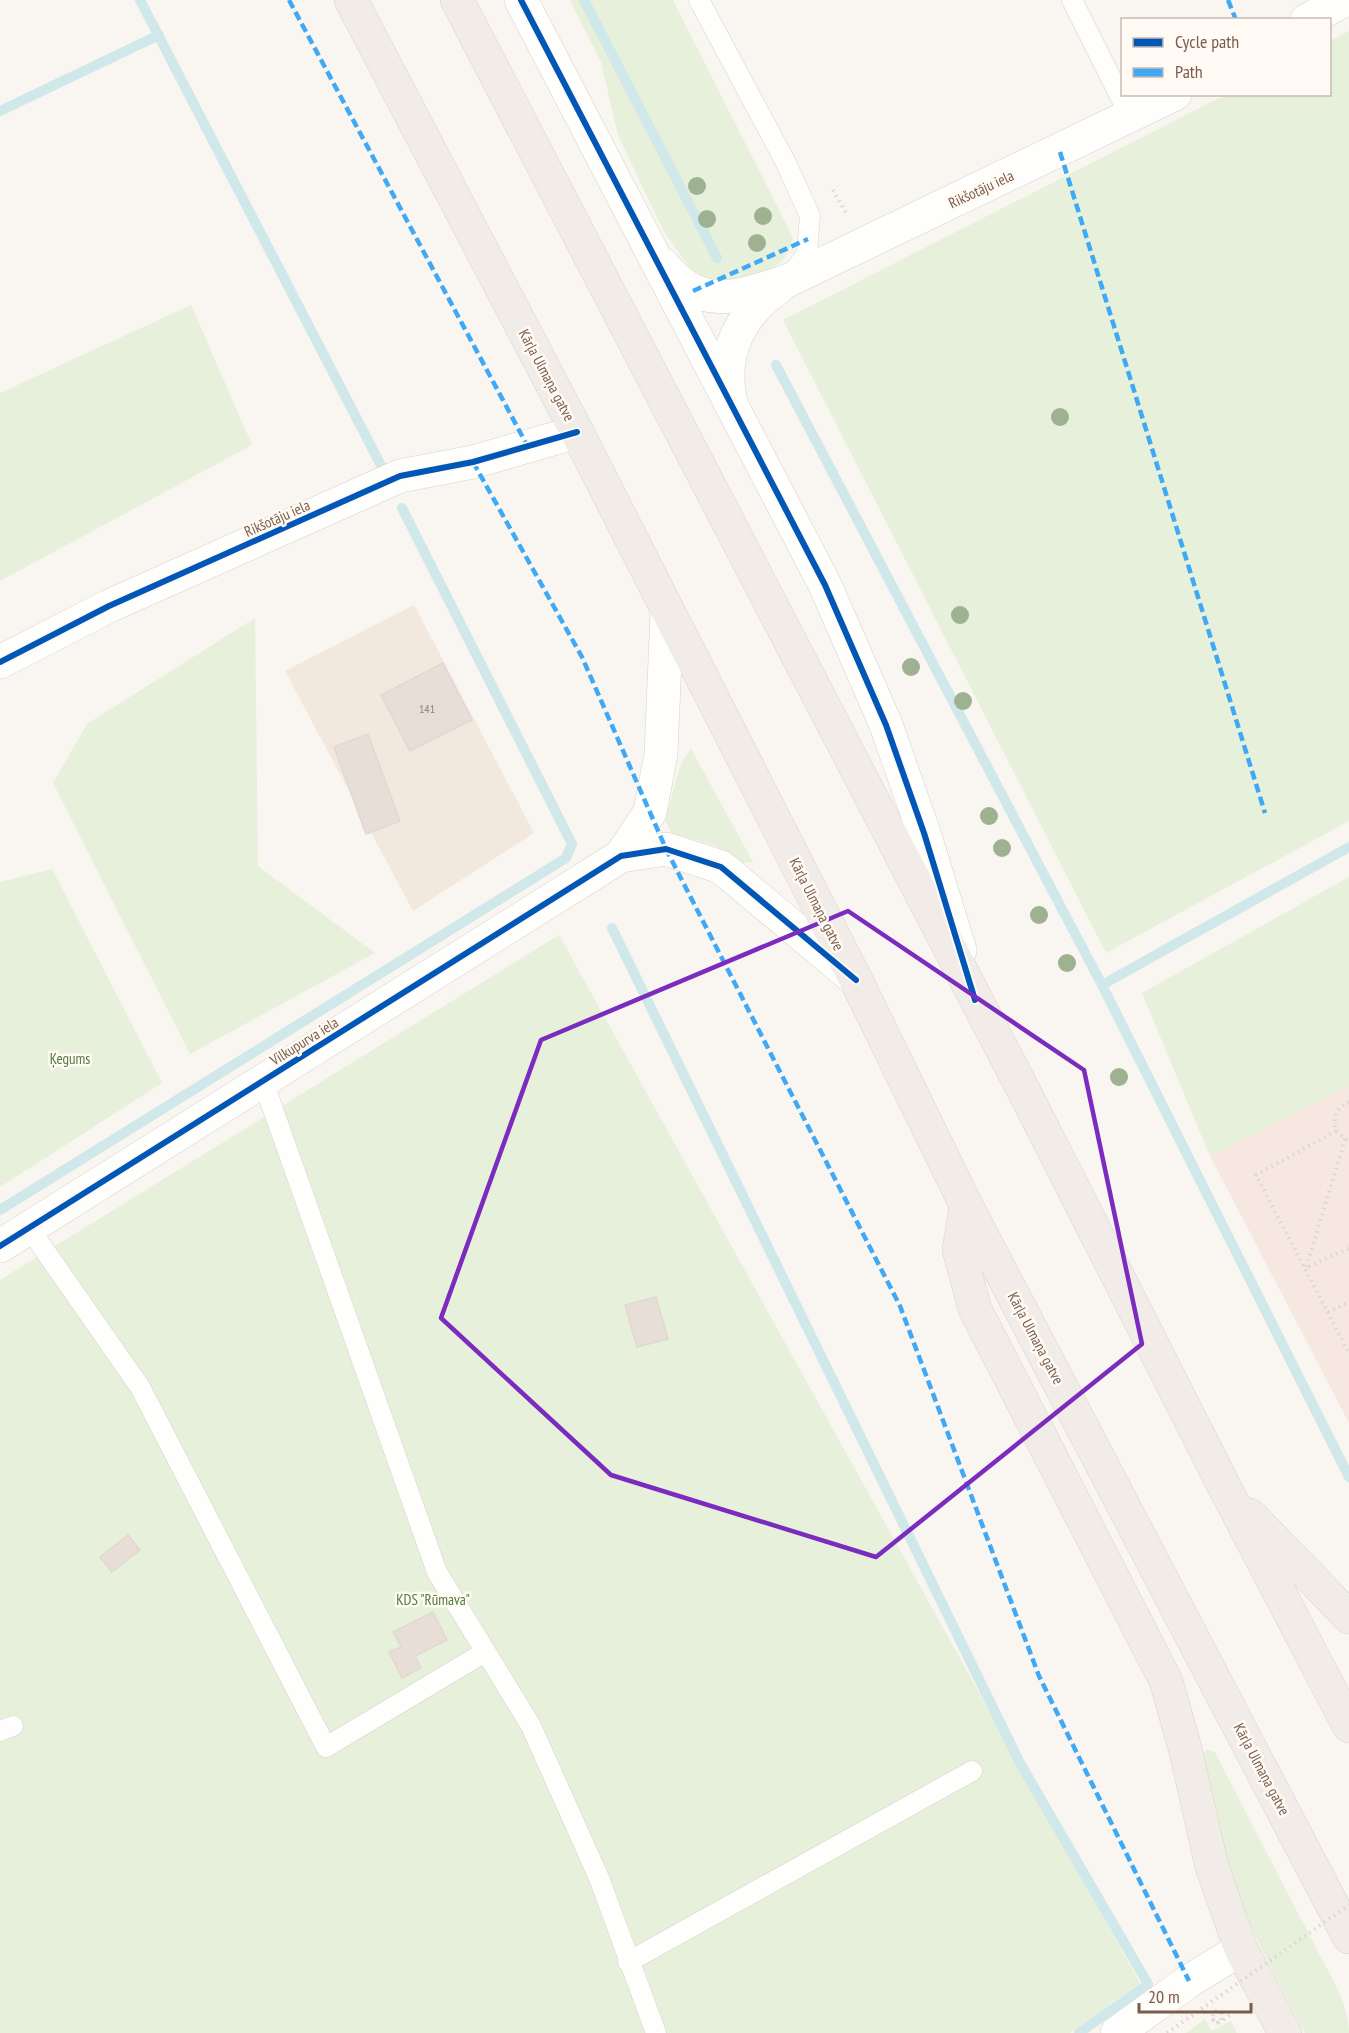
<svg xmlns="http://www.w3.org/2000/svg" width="1349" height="2033" viewBox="0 0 1349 2033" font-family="'PT Sans Narrow',sans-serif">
	<rect width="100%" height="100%" fill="#f9f5f0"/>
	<path fill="#f2e8de" d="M414,605L534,833L413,911L285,671Z"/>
	<path fill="#f6e8e1" d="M1349,1086V1423L1210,1156Z"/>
	<g fill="#e7f0db">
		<path d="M570,0H673L793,238C787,276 745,277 714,285L690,268L663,230L618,135L601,62Z"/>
		<path d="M1349,31V821L1106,953L783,320L1225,95L1330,94V41Z"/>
		<path d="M191,305L252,445L0,581V393Z"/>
		<path d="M255,618L258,866L375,953L190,1054L53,783L87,724Z"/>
		<path d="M691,749L753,862L744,863L716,846L672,833L664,819C675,797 675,766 691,749Z"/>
		<path d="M52,869L162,1083L0,1187V882Z"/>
		<path d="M1349,877V1086L1210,1156L1142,993Z"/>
		<path d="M559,935L1140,1983L1070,2033H0V1280Z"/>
		<path d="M1206,1750L1215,1752C1246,1813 1278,1875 1310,1936C1324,1966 1349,1999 1349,2033H1305C1286,1995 1264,1957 1247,1917C1226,1866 1215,1810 1201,1757Z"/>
		<path d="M1205,2019L1211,2031L1231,2021L1237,2033H1186Z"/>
	</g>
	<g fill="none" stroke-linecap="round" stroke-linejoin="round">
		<g stroke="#d0e8ea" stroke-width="10">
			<path d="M140,0L387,477"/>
			<path d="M584,0L717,258"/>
			<path d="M0,111L159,35"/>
			<path d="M776,365L1102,985L1349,1477"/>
			<path d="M612,928L1020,1763L1148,1984L1079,2033"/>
			<path d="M1102,985L1349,847"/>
			<path d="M0,1210L566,858L572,844L402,508"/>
		</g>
	</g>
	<g fill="#e6ded7" stroke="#e2d8d2" stroke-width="1.5">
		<path d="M443,663L472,720L410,751L381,695Z"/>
		<path d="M368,734L400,821L366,834L334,747Z"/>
		<path d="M656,1297L668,1339L637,1347L625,1305Z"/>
		<path d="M128,1535L140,1550L112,1572L100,1557Z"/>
		<path d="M433,1612L447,1640L415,1656L421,1668L402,1678L389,1652L401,1647L393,1632Z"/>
	</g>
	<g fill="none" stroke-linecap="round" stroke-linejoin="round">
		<g stroke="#d7d1cb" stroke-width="21">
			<g id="service">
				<path d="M699,0L785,161L810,216L807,253L792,275"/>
				<path d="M1072,0L1130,116"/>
				<path d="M263,1081L437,1572L531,1726L599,1878L656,2033"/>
				<path d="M29,1228L140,1387L326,1747L485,1652"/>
				<path d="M0,1731L13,1726"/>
				<path d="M628,1962L972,1771"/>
			</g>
		</g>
		<g stroke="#d7d1cb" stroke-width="34">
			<g id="minor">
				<path d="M521,0L825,585L886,725L924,833L960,950"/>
				<path d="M1307,20L1345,0"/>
				<path d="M663,265C700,312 738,297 787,281L1175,94"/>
				<path d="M730,397C721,353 741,313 778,288"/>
				<path d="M0,662L109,606L400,476L473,462L577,432"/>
				<path d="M621,856L650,812L661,754L667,613"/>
				<path d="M0,1246L621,856L666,849L721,867L856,980"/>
				<path d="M1117,2033L1189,1981L1241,1949"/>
			</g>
		</g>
		<g stroke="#dad1cc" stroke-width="34">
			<g id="trunk">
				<path d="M351,0L577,432L856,980L966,1205L1349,1937"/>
				<path d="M457,0L1028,1099L1226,1490L1349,1726"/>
				<path d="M966,1205L959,1250L975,1309L1166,1681L1185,1748L1212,1867L1241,1949L1285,2033"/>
				<path d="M1250,1515L1349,1617"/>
			</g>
		</g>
		<g stroke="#dcd5d0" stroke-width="4" stroke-dasharray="1.5 4.5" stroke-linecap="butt">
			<path d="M833,190L846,213"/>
			<path d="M1349,1102C1336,1107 1332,1118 1336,1131L1349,1141"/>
			<path d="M1336,1131L1256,1175L1349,1353"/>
			<path d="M1345,1139L1306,1268L1349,1248"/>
			<path d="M1328,1312L1349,1302"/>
			<path d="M1222,2013L1214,2011L1212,2019L1218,2023L1233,2013"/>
		</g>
		<use href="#service" stroke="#fefefd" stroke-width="20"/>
		<use href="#minor" stroke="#fefefd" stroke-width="33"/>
		<use href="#trunk" stroke="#f2ece8" stroke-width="33"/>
		<g stroke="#dcd5d0" stroke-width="4" stroke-dasharray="1.5 4.5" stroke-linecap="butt">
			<path d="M1212,2019L1216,2023L1221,2021L1222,2013"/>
			<path d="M1167,2033L1349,1905"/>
		</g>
		<g stroke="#3fa9f5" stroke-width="4.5" stroke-dasharray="9 4.5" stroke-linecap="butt">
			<path d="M289,0L528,447"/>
			<path d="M1228,0L1236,20"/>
			<path d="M1060,152L1265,813"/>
			<path d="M693,291L808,239"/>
			<path d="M473,462L582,657L666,849L900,1306L1039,1676L1189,1981"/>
		</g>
		<g stroke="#fffaf3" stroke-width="10">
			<g id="cycleway">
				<path d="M521,0L825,585L886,725L924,833L975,1000"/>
				<path d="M0,662L109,606L400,476L473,462L577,432"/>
				<path d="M0,1246L621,856L666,849L721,867L856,980"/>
			</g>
		</g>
		<use href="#cycleway" stroke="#0057b8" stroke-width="6"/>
	</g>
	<g fill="#9eb190">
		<circle cx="697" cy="186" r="9"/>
		<circle cx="763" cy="216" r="9"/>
		<circle cx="707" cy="219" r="9"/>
		<circle cx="757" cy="243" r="9"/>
		<circle cx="1060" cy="417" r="9"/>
		<circle cx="960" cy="615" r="9"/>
		<circle cx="911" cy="667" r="9"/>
		<circle cx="963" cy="701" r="9"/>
		<circle cx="989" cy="816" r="9"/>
		<circle cx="1002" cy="848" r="9"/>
		<circle cx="1039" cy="915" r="9"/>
		<circle cx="1067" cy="963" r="9"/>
		<circle cx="1119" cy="1077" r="9"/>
	</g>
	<path fill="none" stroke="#7b2cbf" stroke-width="4.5" stroke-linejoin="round" d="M848,911L1084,1070L1142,1344L876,1557L611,1475L441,1318L541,1040Z"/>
	<g text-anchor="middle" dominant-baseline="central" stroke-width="5" stroke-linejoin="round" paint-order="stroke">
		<g font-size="12" fill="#977e72">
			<text x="427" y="708">141</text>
		</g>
		<g font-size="15" fill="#7a5c4d" stroke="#fffaf3">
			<text transform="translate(981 189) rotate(-25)">Rikšotāju iela</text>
			<text transform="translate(547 375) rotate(62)">Kārļa Ulmaņa gatve</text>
			<text transform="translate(277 518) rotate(-24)">Rikšotāju iela</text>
			<text transform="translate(817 904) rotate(63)">Kārļa Ulmaņa gatve</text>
			<text transform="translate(304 1041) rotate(-32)">Vilkupurva iela</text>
			<text transform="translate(1036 1338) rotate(62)">Kārļa Ulmaņa gatve</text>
			<text transform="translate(1262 1769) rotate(62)">Kārļa Ulmaņa gatve</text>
		</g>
		<g font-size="15" fill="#537a41" stroke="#fffaf3">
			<text x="70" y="1058">Ķegums</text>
			<text x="433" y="1599">KDS "Rūmava"</text>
		</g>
	</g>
	<rect x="1121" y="18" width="210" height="78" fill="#fffaf3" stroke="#cabbb1" stroke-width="1.5"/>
	<rect x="1133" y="38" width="30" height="9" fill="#0057b8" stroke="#cabbb1" stroke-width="1.5"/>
	<text x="1175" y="48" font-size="18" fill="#7a5c4d">Cycle path</text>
	<rect x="1133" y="68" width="30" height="9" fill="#3fa9f5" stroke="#cabbb1" stroke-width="1.5"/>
	<text x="1175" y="78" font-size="18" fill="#7a5c4d">Path</text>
	<path d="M1139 2003v9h112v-9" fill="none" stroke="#7a5c4d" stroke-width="3"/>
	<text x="1148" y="2003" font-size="18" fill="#7a5c4d" stroke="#fffaf3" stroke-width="4.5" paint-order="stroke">20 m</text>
</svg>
